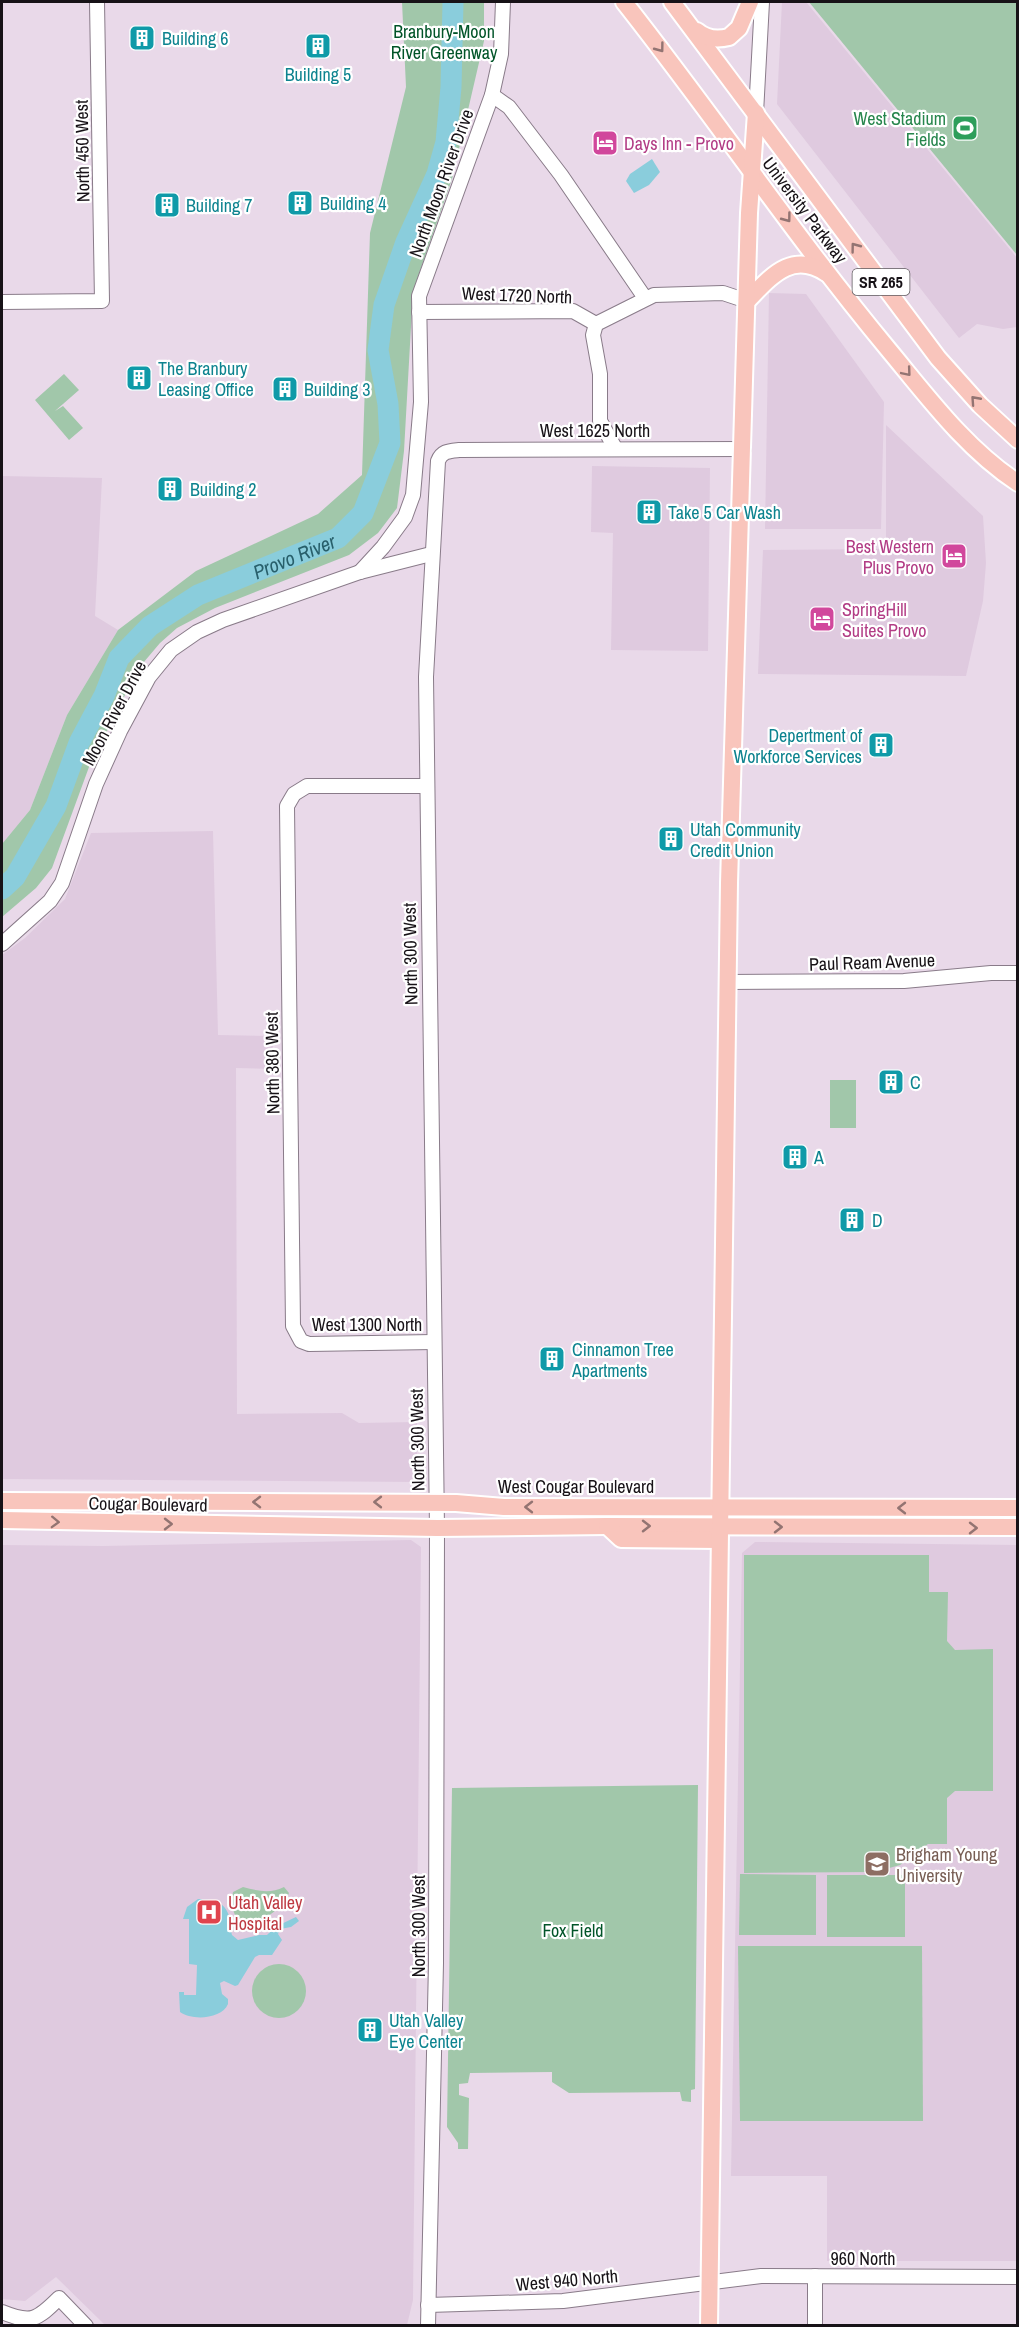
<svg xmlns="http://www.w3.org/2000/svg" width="1019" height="2327" viewBox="0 0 1019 2327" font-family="'Archivo Narrow',sans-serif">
	<rect width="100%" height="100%" fill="#e9d9e9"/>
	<g fill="#dfcadf">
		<path d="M782,2H806L1017,258V327L1003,329L977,324L959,338L777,104Z"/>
		<path d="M769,293L806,294L884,402L881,529H765Z"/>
		<path d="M886,425L983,516L986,563L983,601L966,676L758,674L763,550L886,549Z"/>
		<path d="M592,466L710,468L708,651L611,650L613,533L591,532Z"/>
		<path d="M2,476L102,478L95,616L118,630L67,715L30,810L2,844Z"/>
		<path d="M213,831L218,1035L273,1036V1069L236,1068L237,1414L342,1413L359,1423L417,1422V1482L2,1479V955L25,938L65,899L91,833Z"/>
		<path d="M411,1540L421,1547L413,2300L407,2325H105L56,2277L25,2301L2,2299V1545L103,1546Z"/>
		<path d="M755,1542L1017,1545V2261H827V2176H731L742,1553Z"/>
	</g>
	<g fill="#a1c7aa">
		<path d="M402,2H484V41L452,179L413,291L404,451L397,508L378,533L349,555L215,608L177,628L160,643L138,669L89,767L52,868L36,888L2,917V844L30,810L67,715L118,630L196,571L318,514L362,475L370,233L406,87Z"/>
		<path d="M809,2H1017V255Z"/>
		<path d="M64,374L79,390L55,411L63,406L83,428L69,440L35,400Z"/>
		<rect x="830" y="1080" width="26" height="48"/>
		<path d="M744,1555H929V1592H948L947,1641L955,1650L993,1649V1791H955L947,1798V1844H928L900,1865L875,1872L744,1873Z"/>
		<path d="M698,1785L695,2089L691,2090V2102L682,2101L680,2092L569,2093L552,2082V2072L470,2073L468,2083L459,2084V2095L469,2098L468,2149H458V2143L447,2127L452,1788Z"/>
		<path d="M740,1874L816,1875V1935H739Z"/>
		<rect x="827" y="1875" width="78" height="62"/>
		<path d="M243,1887C258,1891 270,1894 284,1887L289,1893C276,1923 224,1939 233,1892Z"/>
		<path d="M738,1946H922L923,2121H740Z"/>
		<circle cx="279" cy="1991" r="27"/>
	</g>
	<g fill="#8acddc">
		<path d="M652,159L660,172L649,185L634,193L626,181L630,174Z"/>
		<path d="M198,1899C214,1899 227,1902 230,1920C231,1925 230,1930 232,1935L238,1940L259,1935H267L275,1927L296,1917L299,1921L291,1927L280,1929L278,1934L282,1940L272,1955H259L255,1957L238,1985L235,1986L224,1981L220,1983L222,1994L228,1999V2004C222,2019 192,2021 180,2012L179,1992H184V1995H196L197,1965L189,1964V1919H183L187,1907Z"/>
	</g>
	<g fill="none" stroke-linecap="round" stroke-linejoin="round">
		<path stroke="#8acddc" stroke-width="21" id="s1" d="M2,889L15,877L56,806L79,743L104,696L119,658L150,626L198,595L338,538L363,513L390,443L388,404L378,350L384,305L406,242L437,174L446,142L451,87L453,2"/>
		<g stroke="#897b89" stroke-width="16">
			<g id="minor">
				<path d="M492,95L509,107L561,175L645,298"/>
				<path d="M756,113L762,2"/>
				<path d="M2,302L102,301L97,2"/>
				<path d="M419,312L573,311L596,324L654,295L723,293L747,301"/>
				<path d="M596,324L593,335L600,374V421L615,448"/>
				<path d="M360,572L383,547L405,517L413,495L421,402L419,296L492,95L501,54L503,2"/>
				<path d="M426,786H307L294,794L287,806L293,1326L301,1341L309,1344L434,1342"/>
				<path d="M2,944L50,901L62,883L96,784L120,731L149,677L171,650L197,632L223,620L360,572L431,554"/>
				<path d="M727,982L904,981L991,973H1018"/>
				<path d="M815,2276V2326"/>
				<path d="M428,2305L563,2301L761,2276L1018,2277"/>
				<path d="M2,2312C31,2324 37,2320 59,2298L86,2326"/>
				<path d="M428,2326L436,1963L437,1528L426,677L438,461C442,451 449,451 459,450L744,449"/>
			</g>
		</g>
		<g stroke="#fff" stroke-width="20">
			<g id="major">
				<path d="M624,2C714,116 795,237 888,349C927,396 966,449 1018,483"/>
				<path d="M672,2L938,358L980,405L1018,440"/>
				<path d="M697,31C706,39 717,40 729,37L739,28L750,2"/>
				<path d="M747,301C770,278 791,250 826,273"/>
				<path d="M2,1501L456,1503L504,1507L1018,1508"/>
				<path d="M2,1520L437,1528L607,1526L1018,1527"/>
				<path d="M607,1526L621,1539L719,1540"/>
				<path d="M709,2326L729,883L749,213L756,113"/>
			</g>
		</g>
		<use href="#minor" stroke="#fff" stroke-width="14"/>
		<use href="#major" stroke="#f9c5bc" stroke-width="16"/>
	</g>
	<defs><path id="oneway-chevron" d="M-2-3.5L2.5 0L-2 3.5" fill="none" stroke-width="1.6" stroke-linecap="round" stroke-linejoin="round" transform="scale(1.5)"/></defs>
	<g stroke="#937472">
		<use href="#oneway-chevron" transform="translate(660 48) rotate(53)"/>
		<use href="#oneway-chevron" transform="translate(787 218) rotate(53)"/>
		<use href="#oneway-chevron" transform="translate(855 247) rotate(-127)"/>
		<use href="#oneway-chevron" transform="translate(907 372) rotate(50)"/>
		<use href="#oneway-chevron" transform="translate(975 400) rotate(-132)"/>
		<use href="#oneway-chevron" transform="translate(257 1502) rotate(-180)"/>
		<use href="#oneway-chevron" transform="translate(378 1502) rotate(-180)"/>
		<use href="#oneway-chevron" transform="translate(529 1507) rotate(-180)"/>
		<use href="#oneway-chevron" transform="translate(902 1508) rotate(-180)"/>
		<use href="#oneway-chevron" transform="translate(55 1522) rotate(2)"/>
		<use href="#oneway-chevron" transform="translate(168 1524)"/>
		<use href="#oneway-chevron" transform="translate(646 1526)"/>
		<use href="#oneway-chevron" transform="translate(778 1527)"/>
		<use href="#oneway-chevron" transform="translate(973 1528)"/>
	</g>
	<defs>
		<g id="building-square" transform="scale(1.35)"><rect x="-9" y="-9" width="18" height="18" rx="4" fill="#0f9aa8" stroke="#fff"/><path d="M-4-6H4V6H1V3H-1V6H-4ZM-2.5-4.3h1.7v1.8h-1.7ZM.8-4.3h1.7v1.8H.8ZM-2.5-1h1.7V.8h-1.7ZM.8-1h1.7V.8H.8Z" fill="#fff"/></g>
		<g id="stadium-square" transform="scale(1.35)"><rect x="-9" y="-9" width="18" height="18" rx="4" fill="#2e9e5b" stroke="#fff"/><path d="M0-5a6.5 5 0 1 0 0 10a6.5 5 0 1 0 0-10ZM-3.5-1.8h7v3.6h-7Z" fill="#fff"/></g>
		<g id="hotel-square" transform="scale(1.35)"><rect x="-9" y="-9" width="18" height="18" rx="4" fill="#d1479c" stroke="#fff"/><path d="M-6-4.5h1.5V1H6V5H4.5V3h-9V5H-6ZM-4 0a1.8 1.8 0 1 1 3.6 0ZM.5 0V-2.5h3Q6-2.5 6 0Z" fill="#fff"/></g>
		<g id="university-square" transform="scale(1.35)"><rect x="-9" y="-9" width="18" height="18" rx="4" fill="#8d6e63" stroke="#fff"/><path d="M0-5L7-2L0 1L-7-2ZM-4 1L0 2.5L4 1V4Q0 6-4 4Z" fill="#fff"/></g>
		<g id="hospital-square" transform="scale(1.35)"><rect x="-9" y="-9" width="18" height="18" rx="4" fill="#e0444e" stroke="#fff"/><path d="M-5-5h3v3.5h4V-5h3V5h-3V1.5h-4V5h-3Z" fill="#fff"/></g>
	</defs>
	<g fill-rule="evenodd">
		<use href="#building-square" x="142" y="38"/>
		<use href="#building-square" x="318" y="46"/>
		<use href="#stadium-square" x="965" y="128"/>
		<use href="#hotel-square" x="605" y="143"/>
		<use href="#building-square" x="300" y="203"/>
		<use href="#building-square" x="167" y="205"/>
		<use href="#building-square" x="139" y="378"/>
		<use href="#building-square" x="285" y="389"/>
		<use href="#building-square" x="170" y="489"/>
		<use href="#building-square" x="649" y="512"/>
		<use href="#hotel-square" x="954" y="556"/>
		<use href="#hotel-square" x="822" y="619"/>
		<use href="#building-square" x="881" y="745"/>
		<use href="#building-square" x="671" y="839"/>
		<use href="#building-square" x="891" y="1082"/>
		<use href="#building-square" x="795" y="1157"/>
		<use href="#building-square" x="852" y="1220"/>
		<use href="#building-square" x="552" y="1359"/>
		<use href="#university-square" x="877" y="1864"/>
		<use href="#hospital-square" x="209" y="1912"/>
		<use href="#building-square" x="370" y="2030"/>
	</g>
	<g text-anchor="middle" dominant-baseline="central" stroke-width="4.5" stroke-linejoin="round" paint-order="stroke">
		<rect fill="#fff" stroke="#5d595d" stroke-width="1.5" x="852.5" y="269" width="57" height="26" rx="4.5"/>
		<g font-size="16" font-weight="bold" fill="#171217">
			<text x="881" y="282">SR 265</text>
		</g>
		<g font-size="18" fill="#015428" stroke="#fff">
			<text x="444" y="31">Branbury-Moon<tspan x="444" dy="21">River Greenway</tspan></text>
			<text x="573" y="1930">Fox Field</text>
		</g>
		<g font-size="18" fill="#0d838f" stroke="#fff" text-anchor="start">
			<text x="162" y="38">Building 6</text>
			<text x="318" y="74" text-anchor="middle">Building 5</text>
			<text x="320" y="203">Building 4</text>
			<text x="186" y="205">Building 7</text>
			<text x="158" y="368">The Branbury<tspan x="158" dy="21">Leasing Office</tspan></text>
			<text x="304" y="389">Building 3</text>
			<text x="190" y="489">Building 2</text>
			<text x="668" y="512">Take 5 Car Wash</text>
			<text x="862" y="735" text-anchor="end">Depertment of<tspan x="862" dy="21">Workforce Services</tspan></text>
			<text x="690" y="829">Utah Community<tspan x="690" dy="21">Credit Union</tspan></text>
			<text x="910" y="1082">C</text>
			<text x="814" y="1157">A</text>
			<text x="872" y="1220">D</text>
			<text x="572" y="1349">Cinnamon Tree<tspan x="572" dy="21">Apartments</tspan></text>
			<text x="389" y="2020">Utah Valley<tspan x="389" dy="21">Eye Center</tspan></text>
		</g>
		<g font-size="18" fill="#27864d" stroke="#fff" text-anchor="end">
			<text x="946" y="118">West Stadium<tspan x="946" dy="21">Fields</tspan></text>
		</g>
		<g font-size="18" fill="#b23c85" stroke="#fff" text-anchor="start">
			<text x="624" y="143">Days Inn - Provo</text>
			<text x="934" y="546" text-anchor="end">Best Western<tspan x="934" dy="21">Plus Provo</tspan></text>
			<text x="842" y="609">SpringHill<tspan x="842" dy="21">Suites Provo</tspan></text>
		</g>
		<g font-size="18" fill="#171217" stroke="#fff">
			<text transform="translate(82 151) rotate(-91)">North 450 West</text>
			<text transform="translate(441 183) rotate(-70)">North Moon River Drive</text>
			<text transform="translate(805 210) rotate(53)">University Parkway</text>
			<text transform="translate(517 295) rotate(2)">West 1720 North</text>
			<text x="595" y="430">West 1625 North</text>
			<text transform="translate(114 713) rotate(-62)">Moon River Drive</text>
			<text transform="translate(410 954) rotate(-91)">North 300 West</text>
			<text transform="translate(872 962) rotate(-2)">Paul Ream Avenue</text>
			<text transform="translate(272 1063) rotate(-91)">North 380 West</text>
			<text x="367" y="1324">West 1300 North</text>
			<text transform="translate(417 1440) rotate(-91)">North 300 West</text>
			<text x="576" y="1486">West Cougar Boulevard</text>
			<text transform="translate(148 1504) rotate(1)">Cougar Boulevard</text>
			<text transform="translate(418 1926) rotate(-90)">North 300 West</text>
			<text x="863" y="2258">960 North</text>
			<text transform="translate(567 2280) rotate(-5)">West 940 North</text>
		</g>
		<g font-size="18" fill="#785e54" stroke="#fff" text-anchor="start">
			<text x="896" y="1854">Brigham Young<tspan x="896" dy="21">University</tspan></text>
		</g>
		<g font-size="18" fill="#be3a42" stroke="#fff" text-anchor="start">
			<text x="228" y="1902">Utah Valley<tspan x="228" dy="21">Hospital</tspan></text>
		</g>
		<g font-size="20" font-style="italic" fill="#285f6b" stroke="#fff">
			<text stroke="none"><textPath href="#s1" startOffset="466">Provo River</textPath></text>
		</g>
	</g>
	<rect width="1019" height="2327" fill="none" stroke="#171217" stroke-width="6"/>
</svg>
